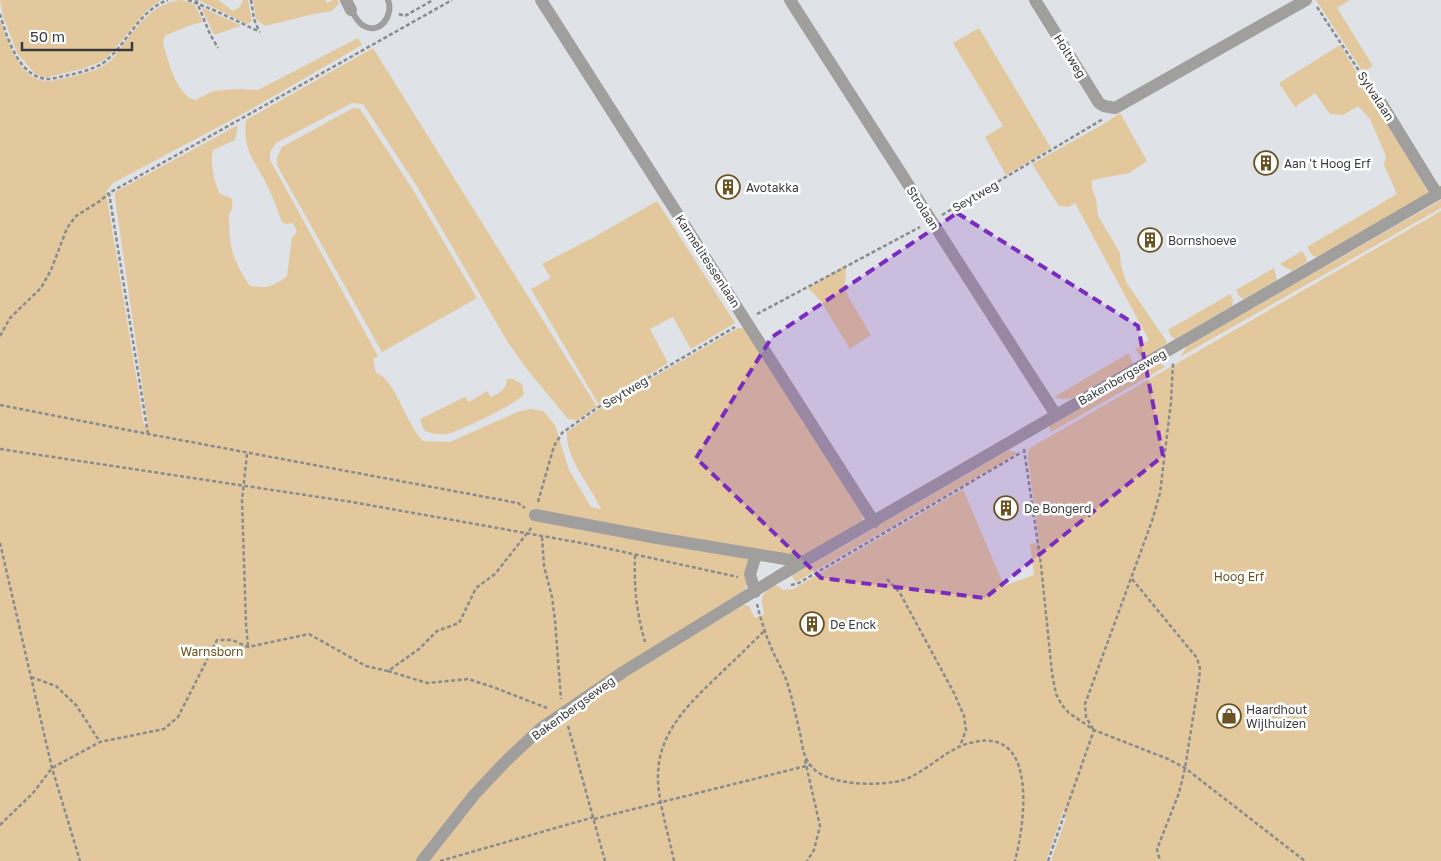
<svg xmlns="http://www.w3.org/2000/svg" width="1441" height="861" viewBox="0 0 1441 861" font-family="'Golos Text',sans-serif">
	<rect width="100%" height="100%" fill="#dfe2e6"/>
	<g fill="#e2c89c">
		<path d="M0,0H161L146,11L107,58L98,63L82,69L44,78L36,75L17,53L3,16Z"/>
		<path d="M182,0L195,5L203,22L191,25L166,35L164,38L163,44C169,62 176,95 195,100L214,91L237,89L258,90L358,38L362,45L248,111L113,183L106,192L144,425H148L115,198V192L238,125L235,140L213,150C210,163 214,182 220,194L231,198C234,204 232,210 229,215C229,247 232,259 250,286C267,289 274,286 287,276L292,237L297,232L293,223L286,224L282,222C277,210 273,197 267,185C255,161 242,150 246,120L373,48L597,407L577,420L568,419L526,368L507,341L418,188L363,104L352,103L276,143L270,152V160L378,356L373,359L376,373C394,377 407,426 423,441L450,442L517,412L530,409L543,411L555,425L569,470L591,507L601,509C591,486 565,458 567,432L598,410L736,329L741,328L745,329L862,514L863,522L803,557L759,553L745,590L624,677L744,605L749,606L755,618L764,614C760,596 761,594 776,585L783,590L793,589L963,489L1004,586L1034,575L1030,544L1039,542L1028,459V452L1030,448L1441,211V861H1051L1066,818L1064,809L1046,861H0V20C9,44 20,83 51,81C68,77 97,73 110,61C115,57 118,50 122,46C138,25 154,2 182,0Z"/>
		<path d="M198,0H218L233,11L240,7L243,0H248L252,21L247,24Z"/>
		<path d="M253,0H325L327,3L333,0H338L339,3L332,11L314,14L265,26L256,19Z"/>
		<path d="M1316,0H1350L1337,8L1373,66L1363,72Z"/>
		<path d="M203,8L240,25V26L214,35L202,9Z"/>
		<path d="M979,28L1051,148L1006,175L985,137L1003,126L953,43Z"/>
		<path d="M1340,45L1427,190L1428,193L1317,257L1312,255L1307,247L1397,194L1384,165L1386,156L1370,119L1358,106L1343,115L1330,114L1315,93L1295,107L1279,83Z"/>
		<path d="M353,108L360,109L413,190L477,298L382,352L277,165V158L282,147Z"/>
		<path d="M1120,113L1147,161L1129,173L1092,180V188L1096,199L1098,216L1120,253L1121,265L1126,282L1167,342L1166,344L1142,359L1135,349L1149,340L1075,203L1068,207L1059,206L1032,164L1102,125Z"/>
		<path d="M1441,200V208L1180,357L1187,346Z"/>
		<path d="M657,201L735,323L691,349L673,317L650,329L668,363L599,405L531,289L551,278L542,264L598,235Z"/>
		<path d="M1302,251L1306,257L1307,262L1292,271L1280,264Z"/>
		<path d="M846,265L845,287L849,298L871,335L850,349L820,300L808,288Z"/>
		<path d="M1274,268L1277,280L1244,299L1240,297L1236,290Z"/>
		<path d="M1230,294L1233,299L1232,306L1175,339L1172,337L1168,330Z"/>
		<path d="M1129,353L1133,364L1074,398L1061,399L1054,397Z"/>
		<path d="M1160,363L1165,367L1051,432L1049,426Z"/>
		<path d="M507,379H513L522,384L524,394C519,403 458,432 447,434C439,435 430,434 424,430L420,419L465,397L469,402L487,391L491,397C501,392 506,390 507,379Z"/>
		<path d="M1009,450L1018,453L796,582L792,576Z"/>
	</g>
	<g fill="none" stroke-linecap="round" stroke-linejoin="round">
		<g stroke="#898c8e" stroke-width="2.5" stroke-dasharray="4 2.5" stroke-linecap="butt">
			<path d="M188,0L216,11L260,32"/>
			<path d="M196,0L210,34L218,48"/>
			<path d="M251,0L254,19L259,31"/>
			<path d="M1317,7L1373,92"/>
			<path d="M0,14C7,38 20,81 51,79C67,75 96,71 108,59C129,40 140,10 168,0"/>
			<path d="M399,14L405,16L433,0"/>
			<path d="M942,215L1103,119"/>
			<path d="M757,314L920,227"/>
			<path d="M0,336L10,318L41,288L51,270L67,228L76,216L100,201L109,193"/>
			<path d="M0,405L148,434L518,503L525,508"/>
			<path d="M148,434L109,193L452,0"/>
			<path d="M0,449L352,502L587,544L738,577"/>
			<path d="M1024,449L1041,565L1052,673L1056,694L1062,705L1069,713L1094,730L1168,759L1185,768L1305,861"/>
			<path d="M247,454L242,500L246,624L248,647"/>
			<path d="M538,502L554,446L562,433L597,408L735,327"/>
			<path d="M542,537L544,566L552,597L555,620L561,699"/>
			<path d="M0,543L52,768L80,861"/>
			<path d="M635,555C634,588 636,610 645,642"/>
			<path d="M887,579L900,593L954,693L964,716L966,730L960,746"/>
			<path d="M1132,579L1197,658L1200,669L1199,680L1185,768L1179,793L1157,849L1160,861"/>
			<path d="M791,585L797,584L1022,452"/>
			<path d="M757,604C761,621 767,639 774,654C779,664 785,675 788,685C793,701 796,717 800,733C803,749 803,759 815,770C833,786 881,786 903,780C921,775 943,753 961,746C1039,716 1026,818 1015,861"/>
			<path d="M388,671L427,683L468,679L493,687L547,708"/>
			<path d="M31,677L56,686L76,705L100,742"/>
			<path d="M568,726L605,861"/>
			<path d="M1093,729L1086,717L1085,704L1152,521L1160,493L1171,402L1173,363"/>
			<path d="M805,760L820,826L814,850L807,861"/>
			<path d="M594,819L810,765"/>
			<path d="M0,825L33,793L52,768L100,742L164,729L178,717L217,640H232L248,647L309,634L366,666L388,671L419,649L437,631L459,623L476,588L495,574L532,527"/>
			<path d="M440,861L594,817"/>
			<path d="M674,861C669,836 657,798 658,774C659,729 694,699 724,670C738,657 752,643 765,630"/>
			<path d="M1048,861L1094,730"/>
		</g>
		<path stroke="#a09f9d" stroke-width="6" d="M351,10C355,16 358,23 364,26C380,35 394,15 388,0"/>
		<g stroke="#a09f9d" stroke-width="12">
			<path d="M346,0L351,10"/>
			<path d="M541,0L874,522"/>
			<path d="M790,0L1056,415"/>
			<path d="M1035,0L1099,103L1104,106L1115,108L1306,0"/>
			<path d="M1381,103L1437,194"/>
			<path d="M535,515L657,538L803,562"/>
			<path d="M755,592L750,574L756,555"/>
			<path d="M422,861L474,795L506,761L540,729L623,672L779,576L1441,192"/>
		</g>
	</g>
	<path fill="#7b2cbf" fill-opacity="0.2" stroke="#7b2cbf" stroke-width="4" stroke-dasharray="10 6" stroke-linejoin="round" d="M957,213L1138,326L1163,456L985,598L821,578L696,458L772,337Z"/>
	<defs>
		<g id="building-ring" transform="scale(1.25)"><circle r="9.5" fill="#fff" stroke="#6b5223" stroke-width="1.5"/><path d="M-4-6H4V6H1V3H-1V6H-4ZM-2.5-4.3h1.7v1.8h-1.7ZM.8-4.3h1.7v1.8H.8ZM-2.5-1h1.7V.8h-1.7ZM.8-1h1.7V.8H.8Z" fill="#6b5223"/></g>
		<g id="shop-ring" transform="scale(1.25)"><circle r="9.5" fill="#fff" stroke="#6b5223" stroke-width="1.5"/><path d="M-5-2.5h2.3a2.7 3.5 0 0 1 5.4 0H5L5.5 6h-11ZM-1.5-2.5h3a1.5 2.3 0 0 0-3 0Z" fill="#6b5223"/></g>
	</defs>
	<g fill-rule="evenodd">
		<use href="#building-ring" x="1266" y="163"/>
		<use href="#building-ring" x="728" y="187"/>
		<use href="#building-ring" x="1150" y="240"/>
		<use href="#building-ring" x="1006" y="508"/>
		<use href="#building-ring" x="812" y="624"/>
		<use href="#shop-ring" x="1229" y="716"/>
	</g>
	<g text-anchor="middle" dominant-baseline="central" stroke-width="5" stroke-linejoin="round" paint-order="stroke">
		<g font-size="12" fill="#393b3c" stroke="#fff">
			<text transform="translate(1070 56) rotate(58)">Holtweg</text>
			<text transform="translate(1376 96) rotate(57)">Sylvalaan</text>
			<text transform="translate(975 196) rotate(-30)">Seytweg</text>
			<text transform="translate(923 208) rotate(57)">Strolaan</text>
			<text transform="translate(708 261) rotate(57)">Karmelitessenlaan</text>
			<text transform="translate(1122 377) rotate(-30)">Bakenbergseweg</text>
			<text transform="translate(625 392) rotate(-31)">Seytweg</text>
			<text transform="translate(573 708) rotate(-36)">Bakenbergseweg</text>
		</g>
		<g font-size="12" fill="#393b3c" stroke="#fff" text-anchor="start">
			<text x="1284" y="163">Aan 't Hoog Erf</text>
			<text x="746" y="187">Avotakka</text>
			<text x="1168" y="240">Bornshoeve</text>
			<text x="1024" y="508">De Bongerd</text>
			<text x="830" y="624">De Enck</text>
			<text x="1246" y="709">Haardhout<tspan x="1246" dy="14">Wijlhuizen</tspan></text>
		</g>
		<g font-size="12" fill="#694f1a" stroke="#fff">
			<text x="1239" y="576">Hoog Erf</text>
			<text x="212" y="651">Warnsborn</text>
		</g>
	</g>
	<path d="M22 42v8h110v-8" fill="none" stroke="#393b3c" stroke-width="2.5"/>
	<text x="30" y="42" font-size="15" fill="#393b3c" stroke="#ffffff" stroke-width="4" paint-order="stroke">50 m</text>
</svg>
